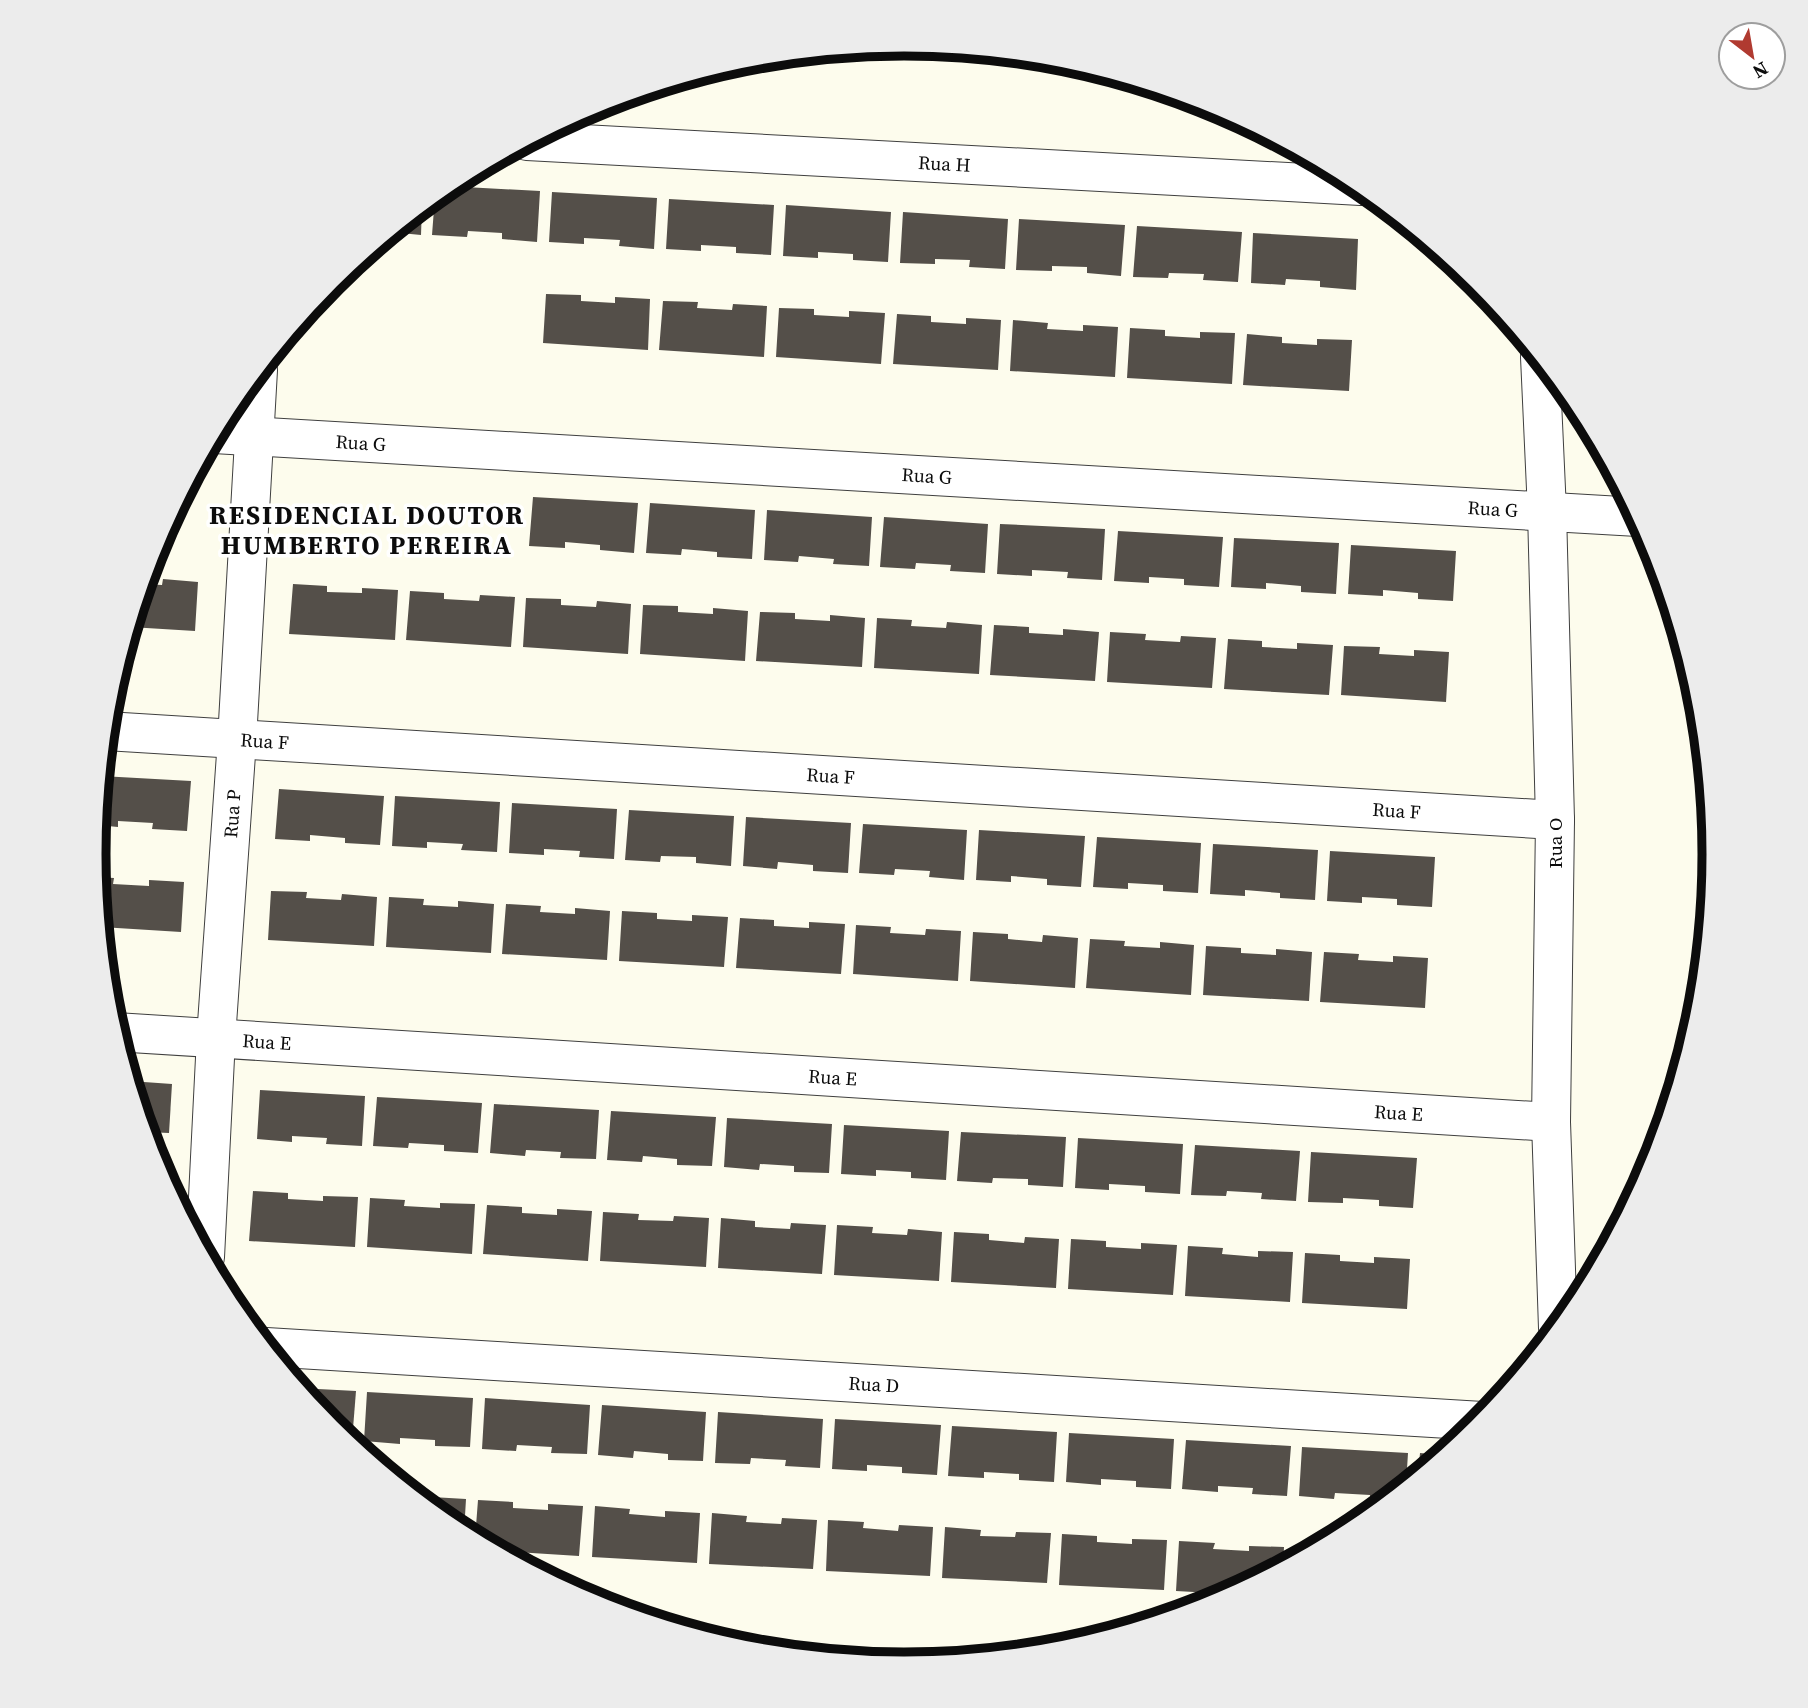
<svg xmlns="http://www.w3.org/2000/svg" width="1808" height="1708" viewBox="0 0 1808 1708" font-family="'Source Serif 4',serif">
	<rect width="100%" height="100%" fill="#fdfced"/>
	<g fill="#544f49">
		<path d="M903,44L902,52L861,50V48Z"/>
		<path d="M915,45L1019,55V59L914,52Z"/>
		<path d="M1031,56L1062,59L1065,62L1031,60Z"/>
		<path d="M447,186L540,191L537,242L502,239V233L468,231L467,237L432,235L435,196Z"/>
		<path d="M552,192L657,198L654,249L619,246L620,240L584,238V244L549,242Z"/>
		<path d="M669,199L774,205L771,255L736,253V247L701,245V251L666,249Z"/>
		<path d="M786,205L891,212L888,262L853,260V254L818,252V258L783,256Z"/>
		<path d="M422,206L421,235L390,232L408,218Z"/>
		<path d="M903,212L1008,219L1005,269L969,267L970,260L935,259V264L900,263Z"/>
		<path d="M1019,219L1125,225L1121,276L1087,273V267L1052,266V271L1016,270Z"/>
		<path d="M1137,226L1242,232L1238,282L1203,280L1204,274L1169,273L1168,278L1133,277Z"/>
		<path d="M1253,233L1358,239L1356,290L1320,287V281L1286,279L1285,285L1251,283Z"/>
		<path d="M546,294L581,295V301L615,303V297L650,299L648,350L543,343Z"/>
		<path d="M663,301L698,302L697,308L732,310L733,304L767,306L764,357L659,350Z"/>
		<path d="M779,308L814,309V315L849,317V311L885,313L881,364L776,357Z"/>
		<path d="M897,314L931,316V322L966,324V318L1001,320L998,370L893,364Z"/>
		<path d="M1013,320L1048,323L1047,329L1083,331V325L1118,327L1115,377L1010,371Z"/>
		<path d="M1130,328L1165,330V336L1200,338V332L1235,333L1232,384L1127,378Z"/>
		<path d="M1247,334L1282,337V343L1317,345V339L1352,340L1349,391L1243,385Z"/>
		<path d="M533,497L638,503L634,553L600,550V545L565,542V548L529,546Z"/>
		<path d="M650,503L755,510L752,559L717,557V552L682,549L681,555L646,553Z"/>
		<path d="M767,510L872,517L869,566L833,564L834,559L799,556L798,562L764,560Z"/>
		<path d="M884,517L988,524L985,573L950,571L951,565L916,563L915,569L880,567Z"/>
		<path d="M1000,524L1105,529L1102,580L1067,578L1068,572L1032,570V576L997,574Z"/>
		<path d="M1118,531L1223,537L1219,587L1184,585V579L1149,577V583L1114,581Z"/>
		<path d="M1234,538L1339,543L1336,594L1301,592V586L1266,583V589L1231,587Z"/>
		<path d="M1351,545L1456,551L1453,601L1418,599V593L1383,590V596L1348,594Z"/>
		<path d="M163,579L198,582L195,631L130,627L143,584L162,585Z"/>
		<path d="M293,584L327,586V592L362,593V588L398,590L395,640L289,634Z"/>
		<path d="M410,591L444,593V599L479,601L480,595L515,597L511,647L406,640Z"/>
		<path d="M526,598L561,599V605L596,607L597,601L631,604L628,654L523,647Z"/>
		<path d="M643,605L678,606V612L713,614V608L748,611L745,661L640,654Z"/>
		<path d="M760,612L795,613V619L830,621V615L865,618L862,667L756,661Z"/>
		<path d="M877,618L912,620L911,626L946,628L947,622L982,625L979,674L874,668Z"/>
		<path d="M994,625L1029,627V633L1063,635V629L1099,632L1095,681L990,675Z"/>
		<path d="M1110,632L1146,634L1145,640L1180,642L1181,636L1216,638L1212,688L1107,682Z"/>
		<path d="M1228,639L1262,641V647L1297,649V643L1333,645L1329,695L1224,689Z"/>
		<path d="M1344,646L1380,647L1379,654L1414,656V650L1449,652L1446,702L1341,695Z"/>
		<path d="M101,776L191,781L187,831L152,829L153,823L118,821V827L97,825Z"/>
		<path d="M279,789L384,796L380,845L345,843V838L310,835V841L275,839Z"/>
		<path d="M395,796L500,802L497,852L461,850L463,844L427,842V848L392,846Z"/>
		<path d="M512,803L617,809L614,859L579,857L580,851L544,849V855L509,853Z"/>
		<path d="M629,810L734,816L731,866L696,863V857L661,856L660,862L625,860Z"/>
		<path d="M746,817L851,823L848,873L813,871V865L778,862L777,869L743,866Z"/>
		<path d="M863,824L967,830L964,880L929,877L930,871L895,869L894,875L859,873Z"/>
		<path d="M979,830L1085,836L1081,887L1047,885V879L1011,876V882L976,880Z"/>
		<path d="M1097,837L1201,843L1198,893L1163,891V885L1128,883V889L1093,887Z"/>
		<path d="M1213,844L1318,850L1315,900L1280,898V893L1245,890V896L1210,894Z"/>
		<path d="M1330,851L1435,857L1432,907L1397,905V899L1362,897V903L1327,901Z"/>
		<path d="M96,877L114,878L113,884L149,886V880L184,882L181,932L101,927Z"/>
		<path d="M271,891L307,892L306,898L341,900L342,894L377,897L374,946L268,940Z"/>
		<path d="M389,897L424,899L423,905L458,907V901L494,904L491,953L386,947Z"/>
		<path d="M506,904L541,906L540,912L575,914V908L610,911L607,960L502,954Z"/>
		<path d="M622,911L657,913V919L692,921V915L728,917L724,967L619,961Z"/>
		<path d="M740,918L774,920V926L809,928V922L845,924L841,974L736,968Z"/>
		<path d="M856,925L891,927L890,933L925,935L926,929L961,931L958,981L853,974Z"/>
		<path d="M973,932L1008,934V939L1042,942L1043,935L1078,938L1075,988L970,981Z"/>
		<path d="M1090,939L1125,941L1124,946L1160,948V942L1194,945L1191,995L1086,988Z"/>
		<path d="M1206,946L1241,948V953L1276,955V949L1312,952L1309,1001L1203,995Z"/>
		<path d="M1324,952L1359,954L1358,960L1393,962V956L1428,958L1425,1008L1320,1002Z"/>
		<path d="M130,1081L172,1084L169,1133L146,1132Z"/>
		<path d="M260,1090L365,1096L362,1146L326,1144L327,1138L292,1136V1142L257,1139Z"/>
		<path d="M377,1097L482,1103L478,1153L444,1151V1145L409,1143L408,1148L373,1146Z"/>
		<path d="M494,1104L599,1110L596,1159L560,1158L561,1152L526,1150L525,1156L490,1153Z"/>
		<path d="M611,1111L716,1117L712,1166L677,1165V1159L643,1156L642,1162L607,1160Z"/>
		<path d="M727,1118L832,1124L829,1173L794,1172V1166L760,1164L759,1170L724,1167Z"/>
		<path d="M844,1125L949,1131L946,1180L911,1178V1172L876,1170V1176L841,1174Z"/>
		<path d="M961,1132L1066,1137L1063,1187L1028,1185V1179L993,1178L992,1183L957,1181Z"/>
		<path d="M1078,1138L1183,1144L1180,1194L1145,1192V1186L1109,1184V1190L1075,1188Z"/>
		<path d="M1195,1145L1300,1151L1296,1201L1261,1199L1262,1193L1227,1191L1226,1196L1191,1195Z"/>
		<path d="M1311,1152L1417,1158L1413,1208L1379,1206V1200L1343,1198V1203L1308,1202Z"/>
		<path d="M253,1191L288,1193V1199L323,1201V1196L358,1197L355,1247L249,1241Z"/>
		<path d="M370,1198L405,1200L404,1206L440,1208V1203L475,1204L472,1254L367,1247Z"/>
		<path d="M487,1205L522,1207V1213L557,1215V1209L592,1211L588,1261L483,1254Z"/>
		<path d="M603,1212L639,1214L638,1220L673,1221L674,1216L709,1218L706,1267L600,1261Z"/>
		<path d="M721,1218L755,1221V1227L790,1229L791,1223L826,1225L822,1274L718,1268Z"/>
		<path d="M837,1225L873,1227L872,1233L907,1235L908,1229L942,1232L939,1281L834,1275Z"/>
		<path d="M954,1232L989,1234V1240L1024,1243L1025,1237L1059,1239L1056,1288L951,1282Z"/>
		<path d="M1071,1239L1106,1241V1247L1141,1249V1243L1177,1245L1173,1295L1068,1289Z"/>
		<path d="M1188,1246L1223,1248L1222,1254L1258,1257V1251L1293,1252L1290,1302L1185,1296Z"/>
		<path d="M1305,1253L1340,1255V1261L1374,1263V1257L1410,1259L1407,1309L1302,1303Z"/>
		<path d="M299,1388L356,1391L352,1441L348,1440L331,1427Z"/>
		<path d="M367,1392L473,1398L470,1447L435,1446V1440L400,1438V1444L364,1441Z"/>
		<path d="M485,1398L590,1405L587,1454L551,1453L552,1447L517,1445L516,1451L482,1449Z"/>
		<path d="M602,1405L706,1412L703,1461L668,1460V1454L634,1451L633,1458L598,1455Z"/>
		<path d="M718,1412L823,1419L820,1468L785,1466L786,1460L751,1458L750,1464L715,1463Z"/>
		<path d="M835,1419L941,1425L937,1475L902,1473V1467L867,1465V1471L832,1469Z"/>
		<path d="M952,1426L1057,1432L1054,1482L1019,1480V1474L984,1472V1478L948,1476Z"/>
		<path d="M1069,1433L1174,1439L1171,1489L1136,1487V1481L1101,1479V1485L1066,1482Z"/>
		<path d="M1186,1440L1291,1446L1287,1496L1252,1494L1253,1488L1218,1486V1492L1182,1489Z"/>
		<path d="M1302,1447L1408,1453L1406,1485L1386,1502L1370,1501V1495L1335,1493L1334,1499L1299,1496Z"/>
		<path d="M1420,1453L1443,1455L1418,1475Z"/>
		<path d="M432,1497L466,1499L464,1533L454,1527L423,1503H431Z"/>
		<path d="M478,1500L513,1502V1508L548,1510V1504L583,1506L579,1556L498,1551L475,1539Z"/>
		<path d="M595,1506L630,1509L629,1514L665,1517V1511L700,1513L697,1563L592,1557Z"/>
		<path d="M712,1513L747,1516L746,1522L781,1524L782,1518L817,1520L813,1569L709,1564Z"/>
		<path d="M828,1520L864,1522L863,1528L898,1531L899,1525L933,1527L930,1576L826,1571Z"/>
		<path d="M945,1527L981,1530L980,1536L1015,1537L1016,1532L1051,1533L1047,1583L942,1578Z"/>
		<path d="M1062,1534L1097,1536V1542L1132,1544V1539L1167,1540L1164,1590L1059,1585Z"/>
		<path d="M1179,1541L1215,1543L1213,1549L1249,1551V1546L1284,1547L1283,1566L1230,1594L1176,1591Z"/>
		<path d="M1296,1548L1315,1549L1295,1559Z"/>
	</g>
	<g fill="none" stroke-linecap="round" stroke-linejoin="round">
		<g stroke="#3f3f3f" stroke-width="40">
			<g id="minor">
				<path id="s1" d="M527,141L1361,186"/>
				<path d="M1540,357L1547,511L1555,820L1551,1122L1558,1328"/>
				<path id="s2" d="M214,434L1638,517"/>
				<path id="s3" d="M106,731L1555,820"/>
				<path id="s4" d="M115,1032L1551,1122"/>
				<path id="s5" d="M205,1257L216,1038L237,740L258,370"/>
				<path id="s6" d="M266,1347L1482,1421"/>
			</g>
		</g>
		<use href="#minor" stroke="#fff" stroke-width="38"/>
	</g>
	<g text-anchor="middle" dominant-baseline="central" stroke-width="7" stroke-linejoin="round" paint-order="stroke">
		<g font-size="19" fill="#0c0c0c" stroke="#fff">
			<text stroke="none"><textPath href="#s1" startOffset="418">Rua H</textPath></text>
			<text stroke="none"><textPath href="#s2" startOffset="147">Rua G</textPath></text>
			<text stroke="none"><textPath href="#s2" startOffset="714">Rua G</textPath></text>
			<text stroke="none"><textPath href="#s2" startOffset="1281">Rua G</textPath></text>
			<text stroke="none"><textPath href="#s3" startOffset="159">Rua F</textPath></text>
			<text stroke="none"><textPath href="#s3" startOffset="726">Rua F</textPath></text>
			<text stroke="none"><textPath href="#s3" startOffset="1293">Rua F</textPath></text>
			<text stroke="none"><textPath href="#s5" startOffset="444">Rua P</textPath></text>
			<text transform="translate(1555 843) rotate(-90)">Rua O</text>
			<text stroke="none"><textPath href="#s4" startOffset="152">Rua E</textPath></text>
			<text stroke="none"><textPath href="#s4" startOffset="719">Rua E</textPath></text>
			<text stroke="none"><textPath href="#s4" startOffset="1286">Rua E</textPath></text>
			<text stroke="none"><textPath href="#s6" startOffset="609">Rua D</textPath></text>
		</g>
		<g font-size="26" font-weight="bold" letter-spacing="2" fill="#0c0c0c" stroke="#fff">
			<text x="367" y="515">RESIDENCIAL DOUTOR<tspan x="367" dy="30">HUMBERTO PEREIRA</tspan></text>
		</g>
	</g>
	<path d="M0 0H1808V1708H0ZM106 854a798 798 0 1 1 1596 0a798 798 0 1 1-1596 0Z" fill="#ececec" fill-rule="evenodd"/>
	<path fill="none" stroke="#0c0c0c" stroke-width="9" d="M106 854a798 798 0 1 1 1596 0a798 798 0 1 1-1596 0Z"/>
	<g transform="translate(1752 56) rotate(149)"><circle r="33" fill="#ffffff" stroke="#9e9e9e" stroke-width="2"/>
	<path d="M0-5L12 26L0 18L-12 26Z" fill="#b03a30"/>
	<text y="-10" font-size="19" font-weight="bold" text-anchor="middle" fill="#0c0c0c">N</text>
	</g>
</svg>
